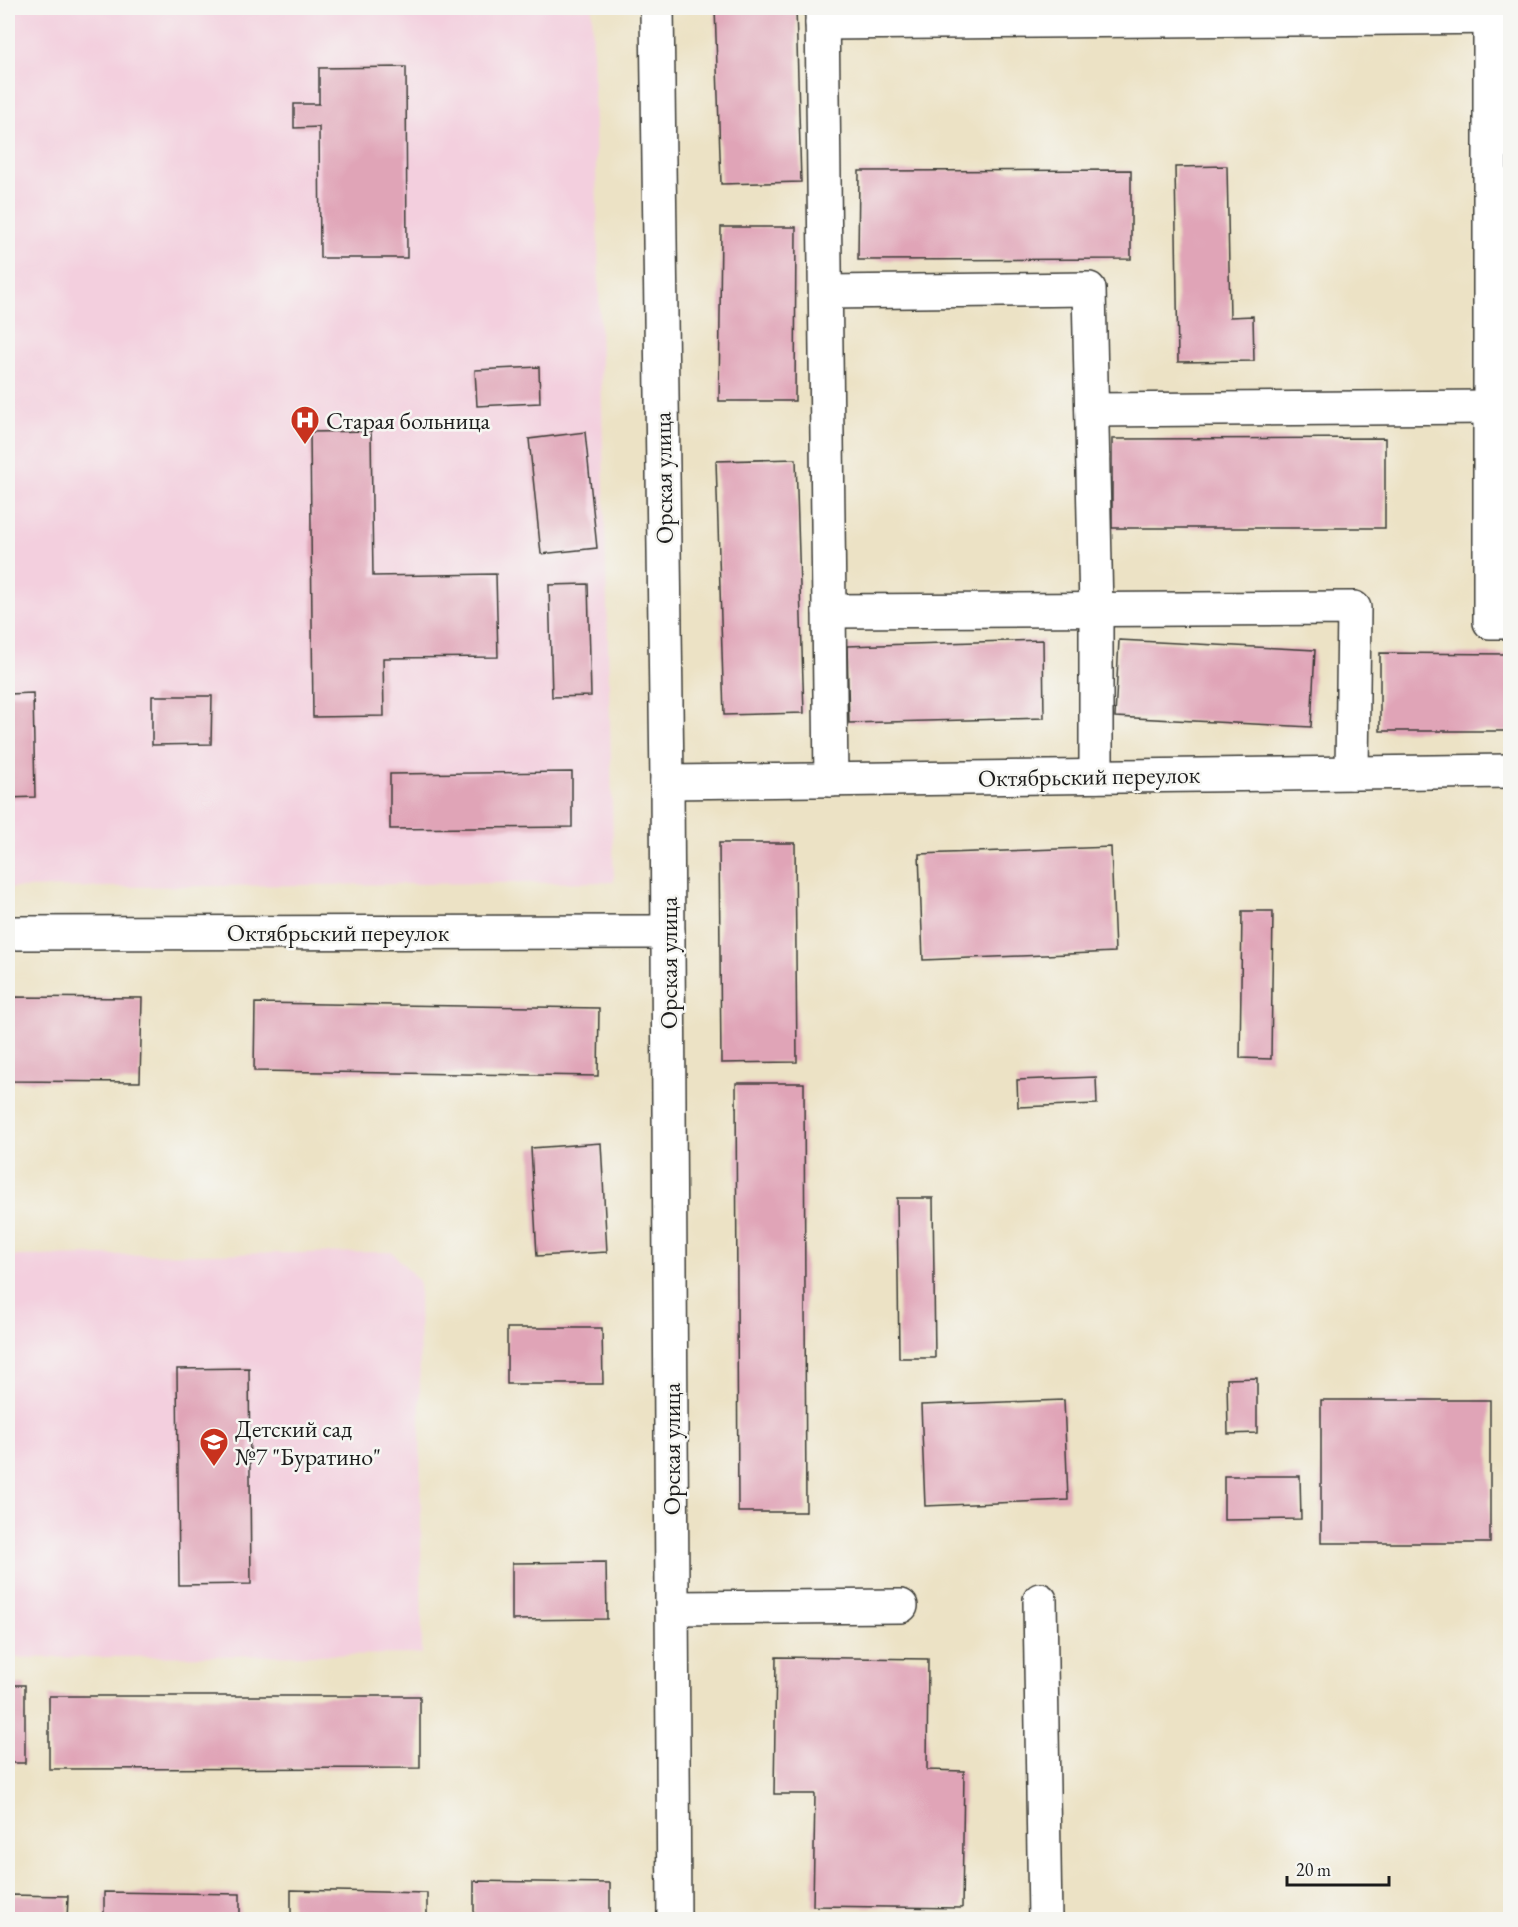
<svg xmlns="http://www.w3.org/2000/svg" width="1518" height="1927" viewBox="0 0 1518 1927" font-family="'EB Garamond',serif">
	<rect width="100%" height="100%" fill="#f6f6f2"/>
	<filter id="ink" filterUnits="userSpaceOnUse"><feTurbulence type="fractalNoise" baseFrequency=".0167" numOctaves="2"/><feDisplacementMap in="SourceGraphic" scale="12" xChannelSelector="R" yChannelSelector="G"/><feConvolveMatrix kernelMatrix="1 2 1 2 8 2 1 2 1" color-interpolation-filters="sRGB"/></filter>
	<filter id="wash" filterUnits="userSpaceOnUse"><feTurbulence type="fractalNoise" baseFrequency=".008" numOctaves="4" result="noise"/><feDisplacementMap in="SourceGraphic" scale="24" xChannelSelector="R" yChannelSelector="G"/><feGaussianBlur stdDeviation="1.35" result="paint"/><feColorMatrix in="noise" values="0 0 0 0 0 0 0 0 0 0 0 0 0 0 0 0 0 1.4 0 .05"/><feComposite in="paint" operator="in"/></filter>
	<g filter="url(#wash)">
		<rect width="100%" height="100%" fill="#ece2c5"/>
		<g fill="#f3cfde">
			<path d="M8,8H592L614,882L8,888Z"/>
			<path d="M392,1252L419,1281L422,1654L8,1658V1256Z"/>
		</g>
		<g id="blocks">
			<g fill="#e0a4b7">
				<path d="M715,8H796L801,182L721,184Z"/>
				<path d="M406,67L407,258H320L319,127L294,128V104H319V68Z"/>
				<path d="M1510,69V109H1509L1507,70Z"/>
				<path d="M1227,166L1230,317L1253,316L1254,361L1178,362L1175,167Z"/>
				<path d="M1131,170V259L858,260L859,171Z"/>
				<path d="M721,227H796L795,401H719Z"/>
				<path d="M539,367L540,403L477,406L475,370Z"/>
				<path d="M1508,396H1510V570H1506Z"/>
				<path d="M371,431L373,576L496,574L498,657L383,658L384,716L313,717L310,432Z"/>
				<path d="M585,432L597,548L541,554L529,439Z"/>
				<path d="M1385,438V528H1112V439Z"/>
				<path d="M796,459L804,713L724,715L716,461Z"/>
				<path d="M588,584L591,696L552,697L549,585Z"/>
				<path d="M1043,640L1044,718L849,723L847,646Z"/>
				<path d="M1119,640L1315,650L1311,727L1115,717Z"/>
				<path d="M1380,653L1510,654V731H1380Z"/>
				<path d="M33,693L35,797L8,798V694Z"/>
				<path d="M152,696H212L211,744L152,745Z"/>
				<path d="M572,772V827L390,829V774Z"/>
				<path d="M719,843H795L797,1062L721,1063Z"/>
				<path d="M1111,847L1115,952L923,960L919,854Z"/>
				<path d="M1242,911H1273L1271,1059L1240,1058Z"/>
				<path d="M8,997L142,998L140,1082L8,1081Z"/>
				<path d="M255,1003L599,1008L598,1076L254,1071Z"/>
				<path d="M1096,1077L1097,1104L1018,1107L1017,1080Z"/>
				<path d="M736,1083H804L806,1512H738Z"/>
				<path d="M601,1143L607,1252L537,1256L531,1148Z"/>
				<path d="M897,1198H933L935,1358H899Z"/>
				<path d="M507,1328H602L603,1384H507Z"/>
				<path d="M249,1368L251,1584L179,1585L177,1369Z"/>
				<path d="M1257,1378V1433L1228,1434L1227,1379Z"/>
				<path d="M1064,1400L1068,1500L925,1506L921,1405Z"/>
				<rect x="1321" y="1400" width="169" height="143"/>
				<path d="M1224,1476H1300L1301,1519L1224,1520Z"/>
				<path d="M606,1562L607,1619L512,1620V1563Z"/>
				<path d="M776,1657L928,1659L927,1770L964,1771L962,1908L813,1906L815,1794H774Z"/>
				<rect x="8" y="1685" width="17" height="78"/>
				<path d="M49,1696H420V1768L49,1769Z"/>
				<path d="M474,1881L610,1883V1920H474Z"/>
				<path d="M291,1890L427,1893V1920H291Z"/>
				<path d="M104,1892L240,1894V1920H104Z"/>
				<path d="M8,1895L68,1896L67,1920H8Z"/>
			</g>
		</g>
	</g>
	<g filter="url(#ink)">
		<use href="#blocks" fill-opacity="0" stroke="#3b3a35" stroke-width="1.5"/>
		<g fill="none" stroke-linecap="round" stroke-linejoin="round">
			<g stroke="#3b3a35" stroke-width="36">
				<g id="minor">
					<path d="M657,8L667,782L674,1920"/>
					<path d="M822,8L831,780"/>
					<path d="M1490,18V622H1510"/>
					<path d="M822,23L1510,17"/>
					<path d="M826,292L1089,289L1096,610V776"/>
					<path d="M1092,410L1490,407"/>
					<path d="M829,611L1354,608L1352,773"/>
					<path d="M667,782L1510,771"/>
					<path d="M8,933L668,932"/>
					<path d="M1040,1600L1045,1920"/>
					<path d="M672,1608L901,1606"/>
				</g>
			</g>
			<use href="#minor" stroke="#fff" stroke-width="33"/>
		</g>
	</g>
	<defs>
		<g id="hospital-pin" transform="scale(1.5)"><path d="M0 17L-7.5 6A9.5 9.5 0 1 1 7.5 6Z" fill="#c8321e" stroke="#f6f6f2"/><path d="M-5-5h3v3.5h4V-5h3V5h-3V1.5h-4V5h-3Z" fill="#fff"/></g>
		<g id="school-pin" transform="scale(1.5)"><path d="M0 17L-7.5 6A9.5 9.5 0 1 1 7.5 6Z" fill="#c8321e" stroke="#f6f6f2"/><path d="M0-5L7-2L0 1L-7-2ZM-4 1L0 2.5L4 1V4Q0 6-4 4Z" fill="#fff"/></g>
	</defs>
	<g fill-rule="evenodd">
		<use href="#hospital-pin" x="305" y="420"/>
		<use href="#school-pin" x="214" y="1442"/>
	</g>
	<g text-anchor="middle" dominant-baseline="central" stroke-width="5" stroke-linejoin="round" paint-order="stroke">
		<g font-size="24" fill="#1c1c1c" stroke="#f6f6f2" text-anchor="start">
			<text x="326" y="420">Старая больница</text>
			<text x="235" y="1428">Детский сад<tspan x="235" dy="28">№7 "Буратино"</tspan></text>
		</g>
		<g font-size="24" fill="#1c1c1c" stroke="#f6f6f2">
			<text transform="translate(663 478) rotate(-91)">Орская улица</text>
			<text transform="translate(1089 776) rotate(-1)">Октябрьский переулок</text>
			<text x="338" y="932">Октябрьский переулок</text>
			<text transform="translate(668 963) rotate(-90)">Орская улица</text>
			<text transform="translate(671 1449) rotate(-90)">Орская улица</text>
		</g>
	</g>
	<rect width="1518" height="1927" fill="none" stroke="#f6f6f2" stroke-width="30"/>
	<path d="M1287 1876v9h102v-9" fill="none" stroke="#1c1c1c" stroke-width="3"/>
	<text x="1296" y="1876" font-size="18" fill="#1c1c1c" stroke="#f6f6f2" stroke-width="4.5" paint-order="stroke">20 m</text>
</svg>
